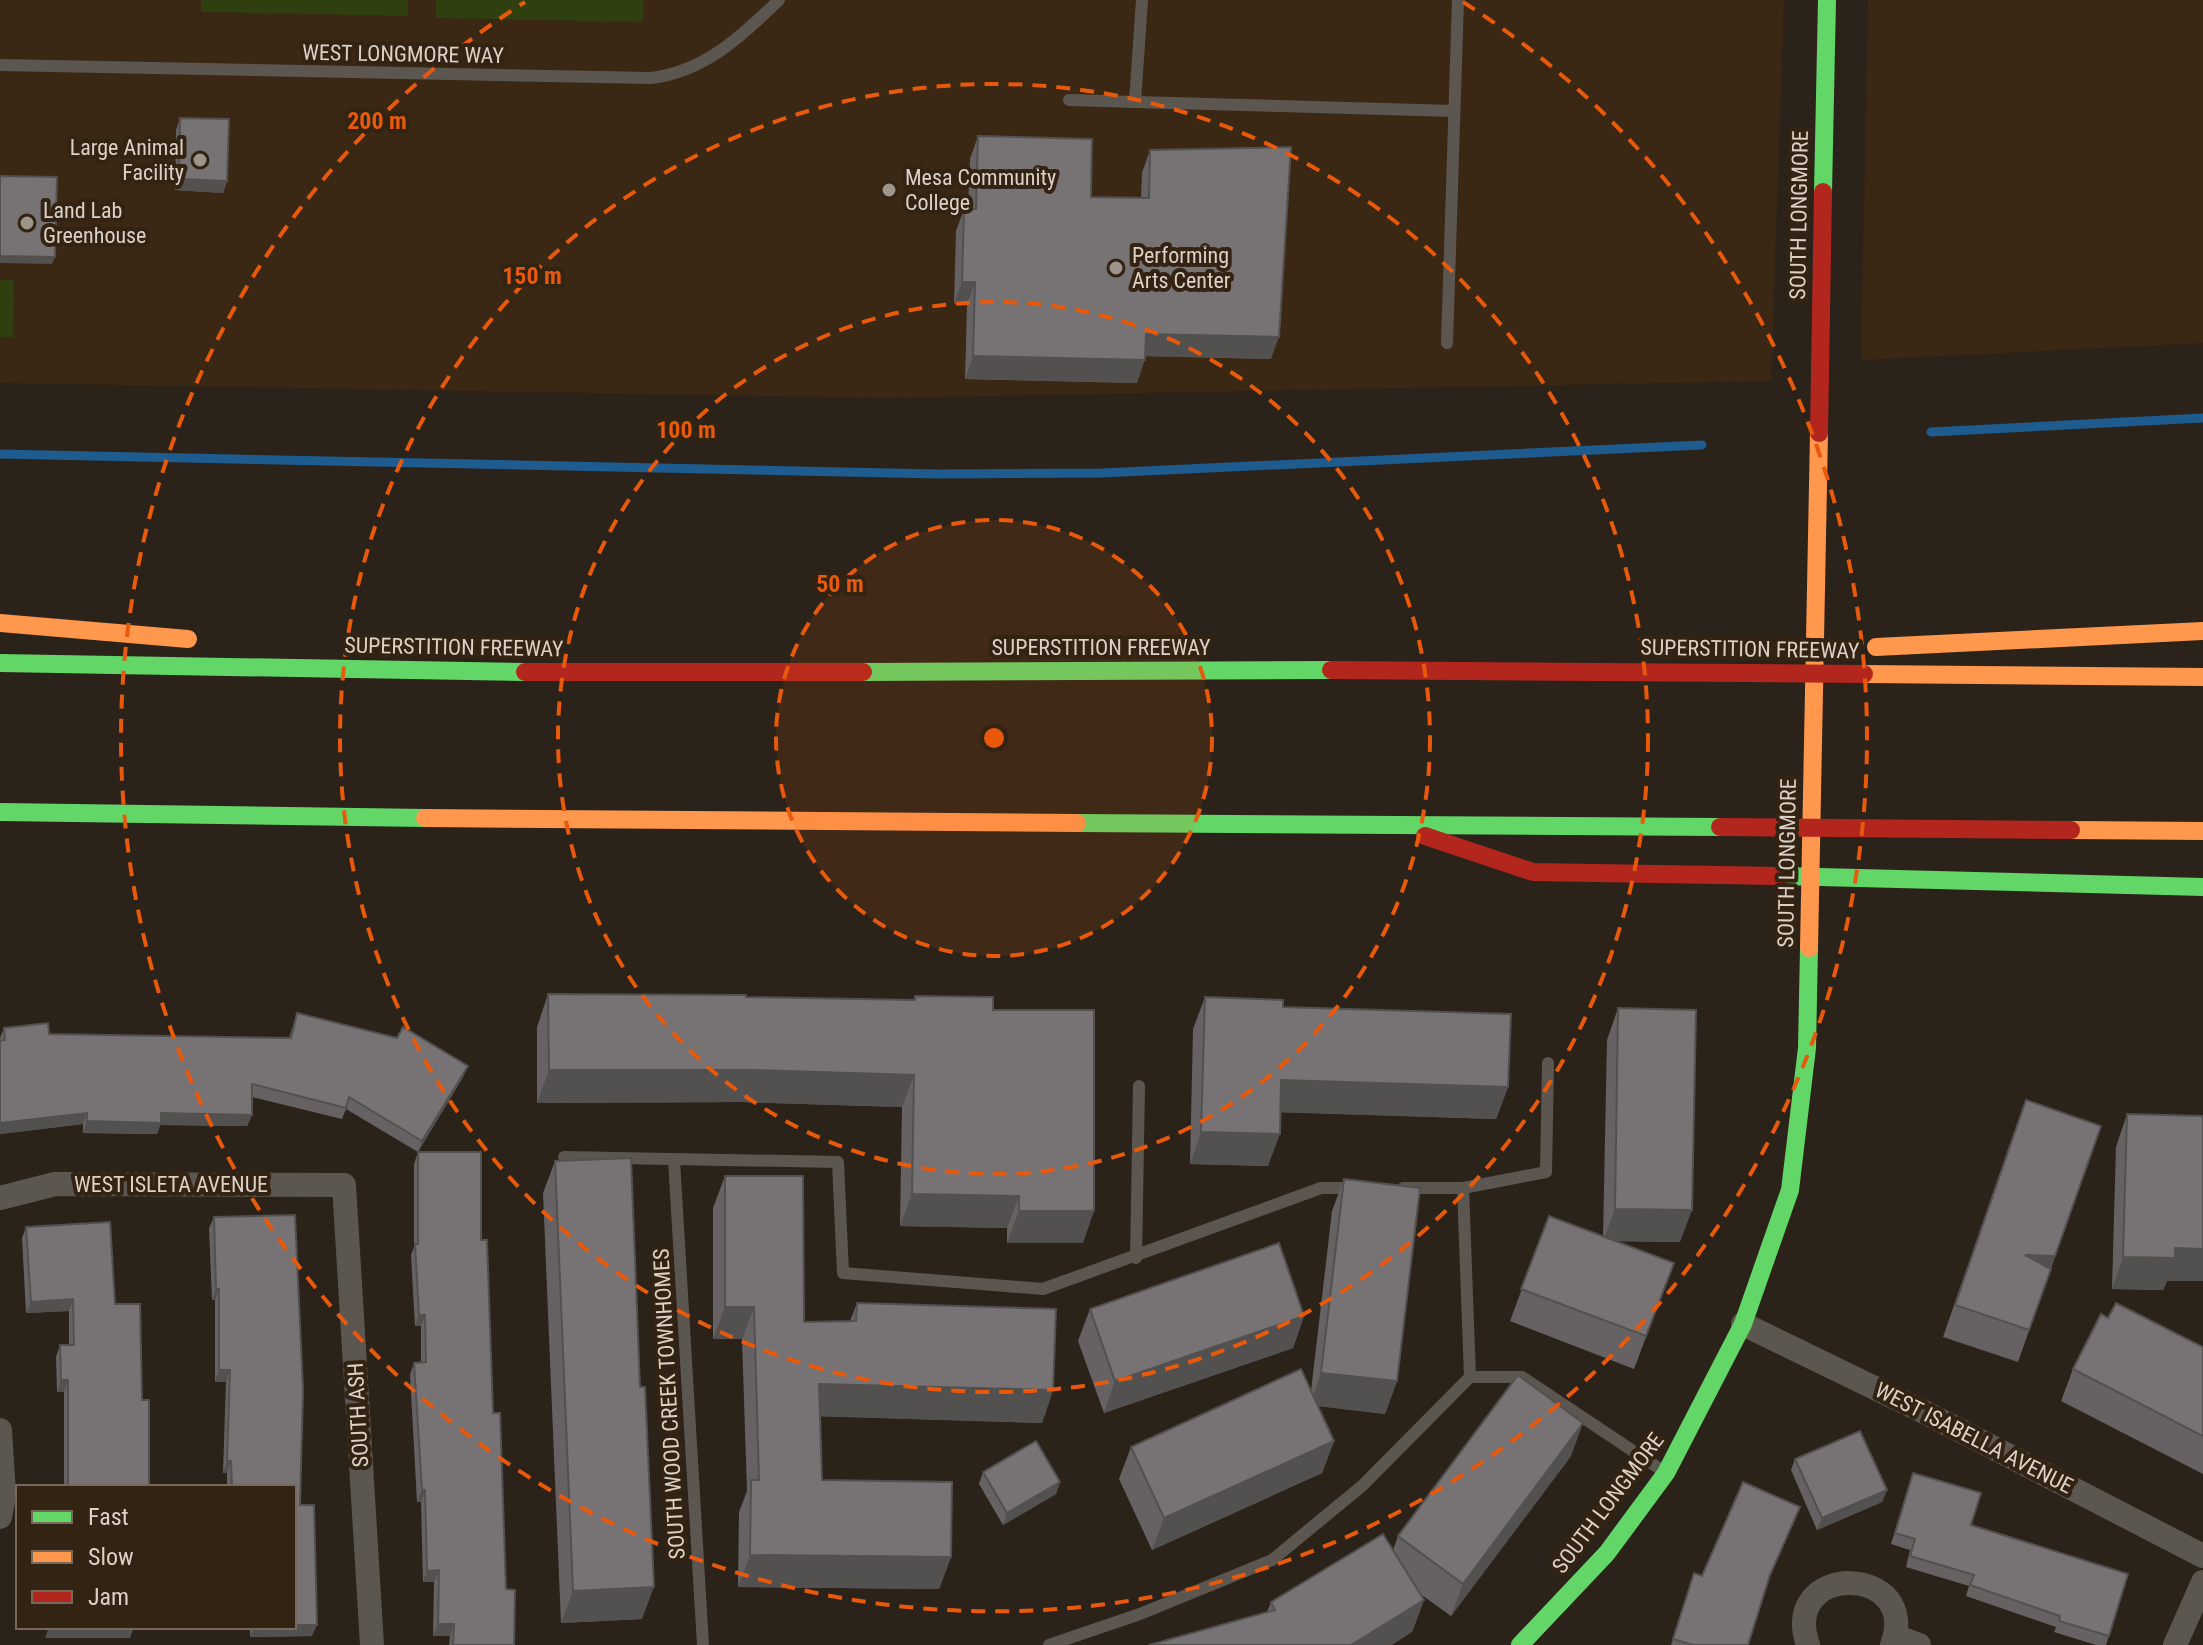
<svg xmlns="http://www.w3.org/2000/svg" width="2203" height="1645" viewBox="0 0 2203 1645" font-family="'Roboto Condensed',sans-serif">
	<rect width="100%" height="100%" fill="#2b231a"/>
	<g fill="#3a2714">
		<path d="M0,0H1784L1771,381L886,398L0,383Z"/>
		<path d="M1868,0H2203V343L1861,360Z"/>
	</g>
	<g fill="#2f3f0f">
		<path d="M201,0H408V16L201,12Z"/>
		<path d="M436,0H643V22L436,18Z"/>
		<path d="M0,280H14L13,337H0Z"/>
	</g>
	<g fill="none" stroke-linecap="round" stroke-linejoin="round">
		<g stroke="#1e5b8f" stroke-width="9">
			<path d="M1931,432L2203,418"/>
			<path d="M0,454L939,474L1102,473L1702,445"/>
		</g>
		<g stroke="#5c5650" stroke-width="12">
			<path d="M0,65L651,78C704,72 742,36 779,0"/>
			<path d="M1069,100L1135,102L1142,0"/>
			<path d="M1135,102L1454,111"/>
			<path d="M1447,343L1458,0"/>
			<path d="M564,1157L838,1162L843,1273L1043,1289L1321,1188H1357"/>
			<path d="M674,1160L703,1645"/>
			<path d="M1463,1188L1546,1172L1548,1063"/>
			<path d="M1136,1258L1139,1086"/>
			<path d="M1470,1377H1522L1663,1471"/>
			<path d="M1049,1645L1140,1614L1272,1560L1362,1486L1470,1377L1463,1188H1403"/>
		</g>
		<g stroke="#5c5650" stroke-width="24">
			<path d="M0,1198L55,1184L344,1185L372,1645"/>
			<path d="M1743,1324L1926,1413L2203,1556"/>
			<path d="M0,1430L4,1495L0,1517"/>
			<path d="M1895,1636L1919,1645"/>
			<path d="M1808,1645C1779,1561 1922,1564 1892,1645"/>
			<path d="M2175,1645L2203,1582"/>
		</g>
		<g stroke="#63d668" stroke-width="18">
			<path d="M1823,192L1827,0"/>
			<path d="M0,663L525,672"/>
			<path d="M863,672L1331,670"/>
			<path d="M0,812L425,818"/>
			<path d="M1077,823L1720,827"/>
			<path d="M1781,876L2203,887"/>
			<path d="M1520,1645L1607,1553L1666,1473L1743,1324L1790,1190L1807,1048L1809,948"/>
		</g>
		<g stroke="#ff974d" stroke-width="18">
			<path d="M0,623L188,639"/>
			<path d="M1876,647L2203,631"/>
			<path d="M1864,674L2203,677"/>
			<path d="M425,818L1077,823"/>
			<path d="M2071,830L2203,831"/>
			<path d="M1809,948L1819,433"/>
		</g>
		<g stroke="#b3261e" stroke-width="18">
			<path d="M1819,433L1823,192"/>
			<path d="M1331,670L1864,674"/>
			<path d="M525,672H863"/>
			<path d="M1720,827L2071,830"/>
			<path d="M1425,836L1533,872L1781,876"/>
		</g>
	</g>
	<g fill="#666263">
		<path d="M180,118L227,181L223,193L175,190L176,130Z"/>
		<path d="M978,136L1091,197L1141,198L1142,173L1150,150L1271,359L1145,356L1137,383L965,379L967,305L954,304L956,231L964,209H968L970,159Z"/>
		<path d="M548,994L913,1000L915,996L993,1010L1083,1243H1007V1228L900,1226L902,1107L742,1102L537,1103V1027Z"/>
		<path d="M1205,997L1283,1007L1508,1087L1496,1119L1280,1112L1268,1166L1190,1164L1193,1029Z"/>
		<path d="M1618,1008L1680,1242L1614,1241L1674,1263L1634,1369L1510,1321L1549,1216L1603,1237L1607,1040Z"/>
		<path d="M297,1013L463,1077L418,1152L346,1109L342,1119L252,1097V1115L247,1126L160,1125L157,1134L83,1133V1124L0,1134V1038L4,1028L49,1034L289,1038Z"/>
		<path d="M2127,1114L2203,1116V1281H2167L2163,1290L2112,1289L2116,1147Z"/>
		<path d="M2101,1126L2018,1362L1943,1337L2014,1132Z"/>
		<path d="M418,1152L481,1240L506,1589L514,1645H449L450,1636H433L434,1582H423L421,1502H417L410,1374L414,1363H421V1326H415L411,1255L414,1247V1164Z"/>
		<path d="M555,1161L642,1619L561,1623L543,1193Z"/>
		<path d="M725,1176L804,1322L850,1321L857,1303L1053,1390L1042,1423L820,1416L822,1480L951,1557L939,1589L738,1587L739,1512L747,1491L742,1339H713V1208Z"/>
		<path d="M1344,1179L1397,1381L1385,1414L1318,1406L1334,1441L1322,1473L1152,1550L1119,1479L1131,1447L1311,1391L1332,1211Z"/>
		<path d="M214,1217L300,1505L312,1636L250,1637V1627H294V1487H227V1473H223L226,1382H215V1300H212L209,1228Z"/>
		<path d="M26,1227L115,1304L142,1400L149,1487H64V1392H57L56,1357L60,1345H69V1311L26,1313L22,1238Z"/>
		<path d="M1090,1309L1304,1316L1293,1348L1104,1413L1078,1341Z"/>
		<path d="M2108,1318L2203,1347V1474L2061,1401L2073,1369Z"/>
		<path d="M1571,1456L1451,1616L1419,1593L1424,1600L1412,1632L1267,1612L1271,1602L1393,1550L1398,1536Z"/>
		<path d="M1795,1459L1887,1490L1882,1502L1817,1530L1791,1470Z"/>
		<path d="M983,1472L1060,1482L1056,1494L1003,1525L979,1484Z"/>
		<path d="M1913,1473L1971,1525L2128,1574L2106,1645H2096L2054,1632L2056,1627L1966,1596L1969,1586L1906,1567L1910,1550L1891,1544Z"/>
		<path d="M1800,1507L1768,1581L1748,1645H1671L1694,1573L1702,1576Z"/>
	</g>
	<g fill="#535050">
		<path d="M179,179L227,181L223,193L175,190Z"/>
		<path d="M0,256L55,257L52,264L0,263Z"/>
		<path d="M962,282H975L967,305L954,304Z"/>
		<path d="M1146,334L1279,337L1271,359L1137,356Z"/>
		<path d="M973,356L1145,360L1137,383L965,379Z"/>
		<path d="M468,1066L463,1077L418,1152L422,1141Z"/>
		<path d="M549,1070H754L914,1075L902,1107L742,1102L537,1103Z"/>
		<path d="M1281,1080L1508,1087L1496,1119L1269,1112Z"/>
		<path d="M87,1113L83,1124L0,1134V1123Z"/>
		<path d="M161,1113L252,1115L247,1126L160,1125L157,1134L83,1133L87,1121Z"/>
		<path d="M1201,1132L1280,1134L1268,1166L1190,1164Z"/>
		<path d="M912,1194L1019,1196L1007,1228L900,1226Z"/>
		<path d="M1615,1209L1692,1210L1680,1242L1603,1241Z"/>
		<path d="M1019,1211H1094L1083,1243H1007Z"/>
		<path d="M2175,1248L2203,1249V1281H2167L2163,1290L2112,1289L2123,1257Z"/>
		<path d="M2025,1255L2055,1256L2044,1288Z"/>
		<path d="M216,1289H219L215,1300H212Z"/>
		<path d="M73,1299L69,1311L26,1313L31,1302Z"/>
		<path d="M725,1307H754L742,1339H713Z"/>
		<path d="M419,1315H425L421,1326H415Z"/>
		<path d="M1304,1316L1293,1348L1104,1413L1115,1381Z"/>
		<path d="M219,1370H230L226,1382H215Z"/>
		<path d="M1321,1373L1397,1381L1385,1414L1310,1405Z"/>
		<path d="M61,1380H68L64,1392H57Z"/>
		<path d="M819,1384L1053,1390L1042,1423L808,1416Z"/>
		<path d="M1583,1423L1571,1456L1451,1616L1463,1584Z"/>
		<path d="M1334,1441L1322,1473L1152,1550L1164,1518Z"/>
		<path d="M227,1461H231L227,1473H223Z"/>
		<path d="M1060,1482L1056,1494L1003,1525L1007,1513Z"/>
		<path d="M422,1490H425L421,1502H417Z"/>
		<path d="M1887,1490L1882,1502L1817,1530L1822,1518Z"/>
		<path d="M750,1555L951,1557L939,1589L738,1587Z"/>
		<path d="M439,1570L434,1582H423L427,1571Z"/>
		<path d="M654,1587L642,1619L561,1623L573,1591Z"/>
		<path d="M1424,1600L1412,1632L1392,1645H1351Z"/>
		<path d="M438,1624H454L450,1636H433Z"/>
		<path d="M294,1625H317L312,1636L250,1637L254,1627H294Z"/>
		<path d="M49,1627H134L130,1638H45Z"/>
	</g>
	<g fill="#777273" stroke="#535050" stroke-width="2">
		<path d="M180,118L229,119L227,181L179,179Z"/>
		<path d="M978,136L1092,139L1091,197L1149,198L1150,150L1291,147L1279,337L1146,334L1145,360L973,356L975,282H962L964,209H976Z"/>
		<path d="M0,176L57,177L55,257L0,256Z"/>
		<path d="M548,994L746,995V997L915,1000V996L993,997V1010H1094V1211H1019V1196L912,1194L914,1075L754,1070H549Z"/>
		<path d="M1205,997L1283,1000V1007L1511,1014L1508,1087L1281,1080L1280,1134L1201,1132Z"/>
		<path d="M1618,1008L1696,1010L1692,1210L1615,1209Z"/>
		<path d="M297,1013L397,1038L403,1027L468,1066L422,1141L349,1097L346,1108L252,1084V1115L161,1113V1123L87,1121V1113L0,1123V1041L5,1040L4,1028L48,1023L49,1034L291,1038Z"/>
		<path d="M2026,1100L2101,1126L2055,1256L2025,1255L2051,1269L2029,1330L1955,1305Z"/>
		<path d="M2127,1114L2203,1116V1249L2175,1248V1258L2123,1257Z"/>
		<path d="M418,1152H481V1240H487L493,1413H500L506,1589L515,1590L514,1645H453L454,1624H438L439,1570L427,1571L425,1490H422L414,1363L426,1362L425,1315H419L415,1244H418Z"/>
		<path d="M631,1158L640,1387H645L654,1587L573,1591L555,1161Z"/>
		<path d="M725,1176H803L804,1322L856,1321L857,1303L1056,1309L1053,1390L819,1384L822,1480L952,1482L951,1557L750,1555L751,1480H759L754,1307H725Z"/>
		<path d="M1344,1179L1420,1188L1397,1381L1321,1373Z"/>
		<path d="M295,1215L303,1390L300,1505H314L317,1625H294V1487H232L231,1461H227L230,1370H219V1289H216L214,1217Z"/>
		<path d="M1549,1216L1674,1263L1646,1336L1521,1289Z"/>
		<path d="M110,1222L115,1304H140L142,1400H149V1487H68V1380H61L60,1345H74L73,1299L31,1302L26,1227Z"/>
		<path d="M1279,1243L1304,1316L1115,1381L1090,1309Z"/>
		<path d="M2116,1303L2203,1347V1436L2073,1369L2101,1314L2108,1318Z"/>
		<path d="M1301,1369L1334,1441L1164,1518L1131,1447Z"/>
		<path d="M1518,1375L1583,1423L1463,1584L1398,1536Z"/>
		<path d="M1860,1431L1887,1490L1822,1518L1795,1459Z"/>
		<path d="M1036,1441L1060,1482L1007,1513L983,1472Z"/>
		<path d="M1913,1473L1981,1493L1971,1525L2128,1574L2109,1636L2059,1621L2060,1616L1970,1585L1974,1575L1910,1556L1915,1539L1895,1533Z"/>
		<path d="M1743,1482L1800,1507L1770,1575L1748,1645H1693L1673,1639L1694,1573L1702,1576Z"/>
		<path d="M1383,1534L1424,1600L1351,1645H1149L1275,1610L1271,1602Z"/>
	</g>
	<circle cx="994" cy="738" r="218" fill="#e8590c" fill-opacity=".12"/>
	<g fill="none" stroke="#e8590c" stroke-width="4" stroke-dasharray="14 10">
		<circle cx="994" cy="738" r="218"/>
		<circle cx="994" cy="738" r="436"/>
		<circle cx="994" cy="738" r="654"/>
		<path d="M1463 2A873 873 0 1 1 525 2"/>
	</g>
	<g fill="#9d948a" stroke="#322313" stroke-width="3">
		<circle cx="200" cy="160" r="8"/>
		<circle cx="889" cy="190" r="8"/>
		<circle cx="27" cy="223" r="8"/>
		<circle cx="1116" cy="268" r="8"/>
	</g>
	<g text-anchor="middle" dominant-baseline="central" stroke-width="8" stroke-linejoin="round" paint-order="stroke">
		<g font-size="22" fill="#dbd1c7" stroke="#322313">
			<text transform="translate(403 54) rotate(1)">WEST LONGMORE WAY</text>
			<text transform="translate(1799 215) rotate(-89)">SOUTH LONGMORE</text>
			<text transform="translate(454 647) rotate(1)">SUPERSTITION FREEWAY</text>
			<text x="1101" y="647">SUPERSTITION FREEWAY</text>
			<text transform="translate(1750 649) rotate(1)">SUPERSTITION FREEWAY</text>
			<text transform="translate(1787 863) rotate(-89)">SOUTH LONGMORE</text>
			<text x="171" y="1184">WEST ISLETA AVENUE</text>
			<text transform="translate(669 1404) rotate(-93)">SOUTH WOOD CREEK TOWNHOMES</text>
			<text transform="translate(358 1415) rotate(-93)">SOUTH ASH</text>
			<text transform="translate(1974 1438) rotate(27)">WEST ISABELLA AVENUE</text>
			<text transform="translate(1608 1503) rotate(-53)">SOUTH LONGMORE</text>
		</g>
		<g font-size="22" fill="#dbd1c7" stroke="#322313" text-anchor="start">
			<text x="184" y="147" text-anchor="end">Large Animal<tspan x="184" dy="25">Facility</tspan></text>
			<text x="905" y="177">Mesa Community<tspan x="905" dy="25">College</tspan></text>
			<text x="43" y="210">Land Lab<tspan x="43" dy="25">Greenhouse</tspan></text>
			<text x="1132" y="255">Performing<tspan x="1132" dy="25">Arts Center</tspan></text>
		</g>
	</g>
	<circle cx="994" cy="738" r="12" fill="#e8590c" stroke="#322313" stroke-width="4"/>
	<g font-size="24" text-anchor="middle" font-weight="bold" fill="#e8590c" stroke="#322313" stroke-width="8" stroke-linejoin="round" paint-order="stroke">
		<text x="377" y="129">200 m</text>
		<text x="532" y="284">150 m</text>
		<text x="686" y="438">100 m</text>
		<text x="840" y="592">50 m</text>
	</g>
	<rect x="16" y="1485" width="280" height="144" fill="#322313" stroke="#76695b" stroke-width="2"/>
	<rect x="32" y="1511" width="40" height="12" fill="#63d668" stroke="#76695b" stroke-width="2"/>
	<text x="88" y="1525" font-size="24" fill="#dbd1c7">Fast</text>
	<rect x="32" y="1551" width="40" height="12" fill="#ff974d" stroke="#76695b" stroke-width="2"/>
	<text x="88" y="1565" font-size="24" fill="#dbd1c7">Slow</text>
	<rect x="32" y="1591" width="40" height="12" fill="#b3261e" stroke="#76695b" stroke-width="2"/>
	<text x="88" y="1605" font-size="24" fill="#dbd1c7">Jam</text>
</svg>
